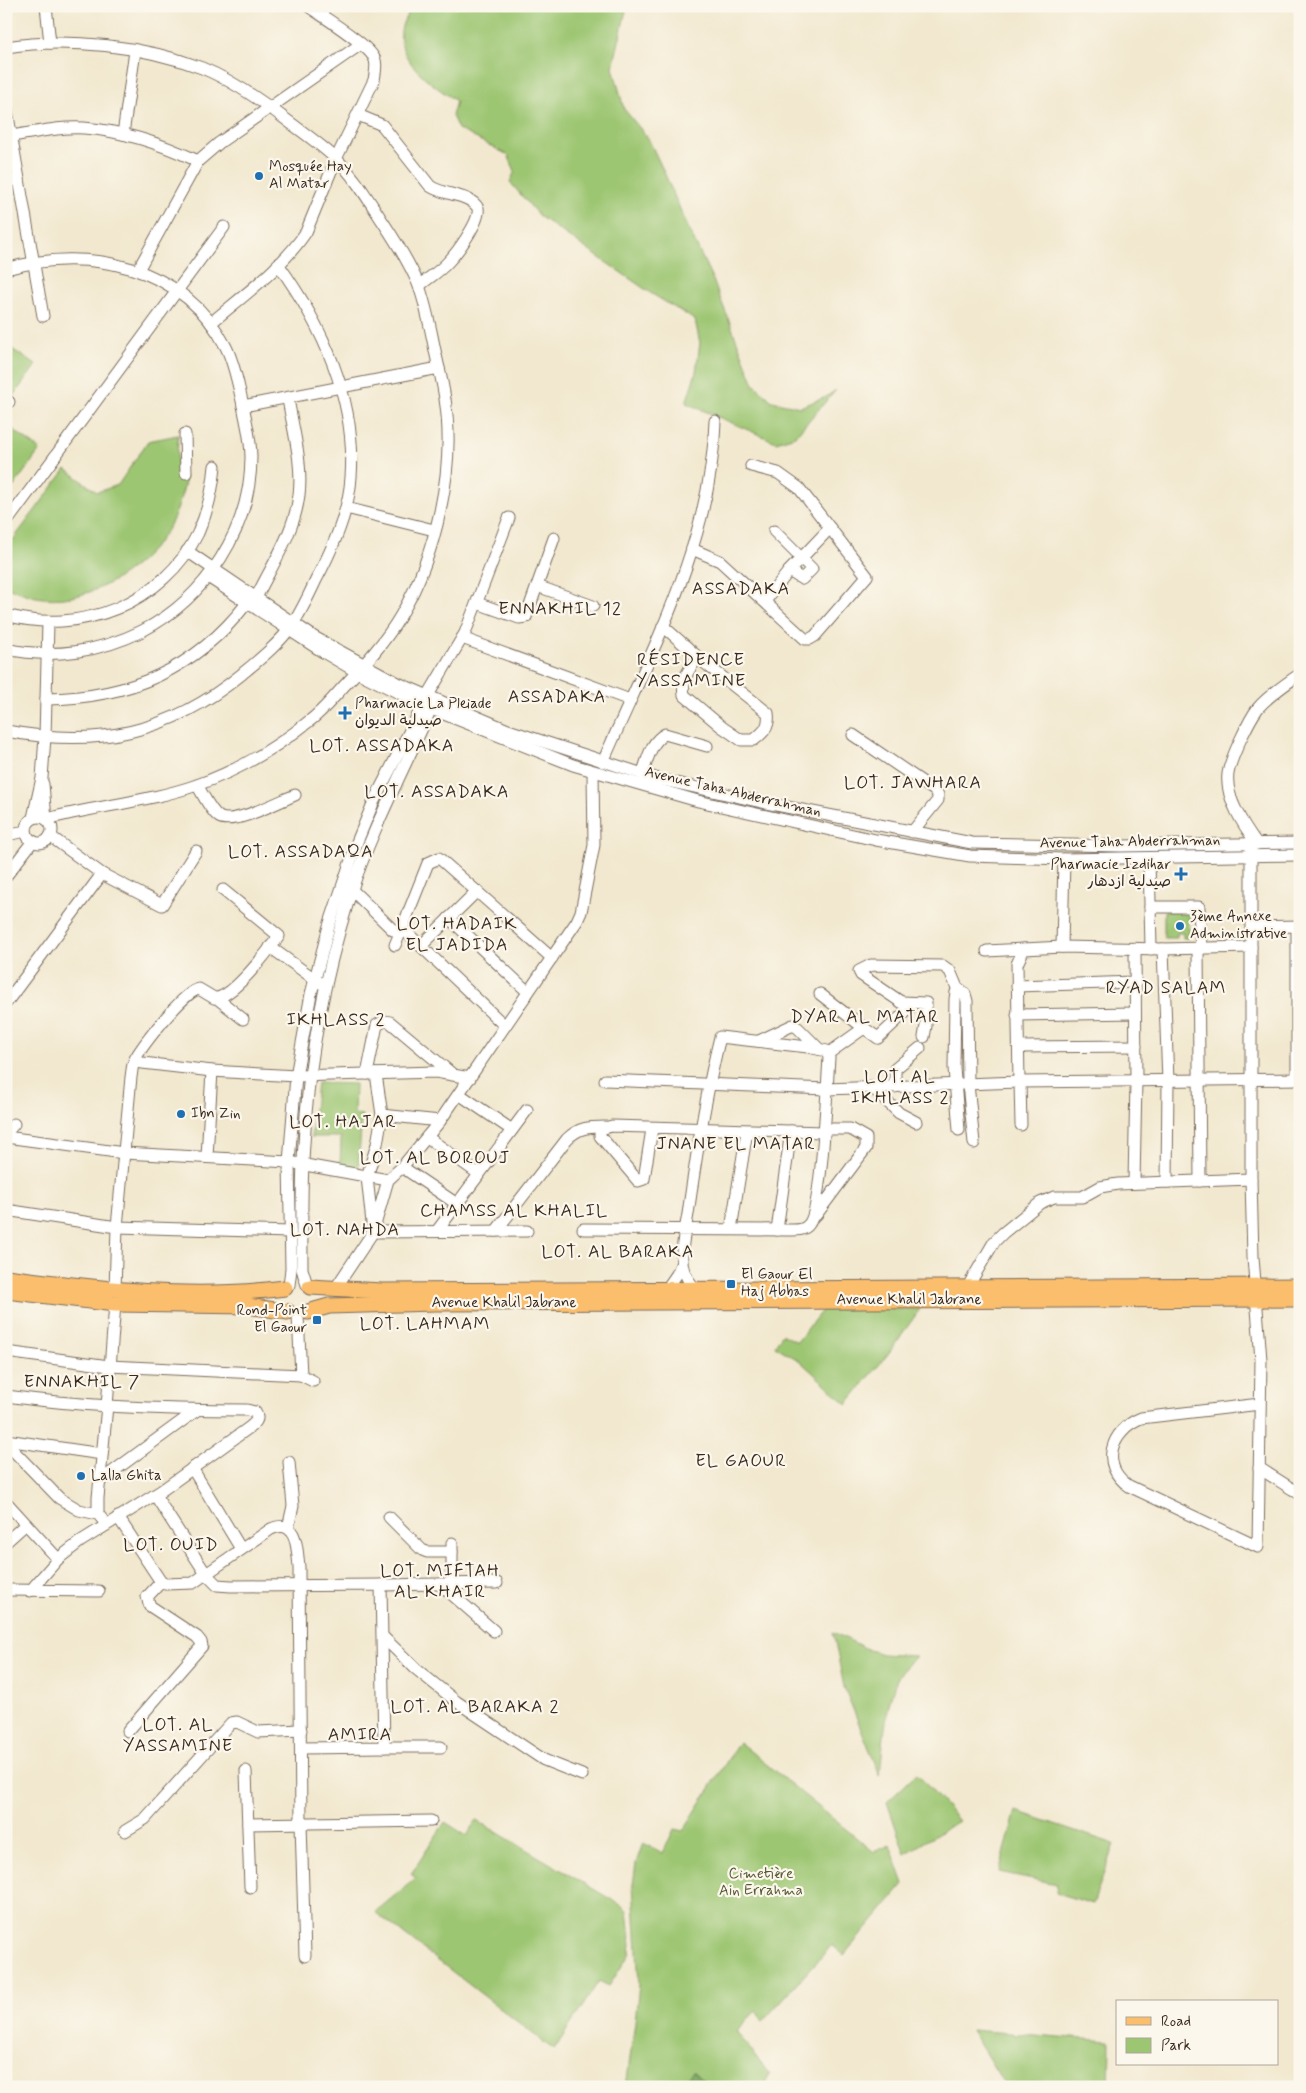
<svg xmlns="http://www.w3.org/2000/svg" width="1306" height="2093" viewBox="0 0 1306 2093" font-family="Mynerve,'Playpen Sans Arabic',sans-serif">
	<rect width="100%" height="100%" fill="#fbf7ec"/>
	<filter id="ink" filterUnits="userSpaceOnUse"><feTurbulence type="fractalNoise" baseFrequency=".02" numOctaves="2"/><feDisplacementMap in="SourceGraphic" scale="10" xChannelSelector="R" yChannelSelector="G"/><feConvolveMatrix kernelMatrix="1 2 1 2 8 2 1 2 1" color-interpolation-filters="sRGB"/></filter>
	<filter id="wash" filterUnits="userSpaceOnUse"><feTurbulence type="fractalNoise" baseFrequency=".0096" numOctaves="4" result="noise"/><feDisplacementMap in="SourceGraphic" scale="20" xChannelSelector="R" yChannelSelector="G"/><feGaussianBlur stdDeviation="1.12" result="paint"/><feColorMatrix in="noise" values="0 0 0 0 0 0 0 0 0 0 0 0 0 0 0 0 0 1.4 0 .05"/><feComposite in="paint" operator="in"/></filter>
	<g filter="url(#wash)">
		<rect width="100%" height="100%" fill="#f2e8cf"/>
		<g fill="#9dc672" stroke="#6c7848">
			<path d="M412,6H627L613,67L624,109L648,138L664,172L690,232L713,280L754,384L772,401L800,407L826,397L836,390L795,436L776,442L686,403L696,372L700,343L695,320L652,294L539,216L510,182L515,171L508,155L458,129L452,116L456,101C433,85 390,58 403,23C405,18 409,12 412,6Z"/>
			<path d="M6,345L36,365L9,402L11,428L40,450L6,497Z"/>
			<path d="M178,435L177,472L186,478C182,494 178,511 170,525C147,566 92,604 43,598C31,597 18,591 6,587V543L9,545L66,469L97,492L118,485L148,441Z"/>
			<path d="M1164,911H1189V938H1183V933H1177V938H1164Z"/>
			<path d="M317,1083L355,1084L354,1114L362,1115L358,1170L340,1169L341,1137H311Z"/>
			<path d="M823,1309H920L888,1354L847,1404L800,1361L775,1346L782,1334L797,1342Z"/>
			<path d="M833,1632L869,1650L882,1654L916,1656C912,1661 906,1666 902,1671C886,1692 883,1748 880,1775L844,1687Z"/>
			<path d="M739,1742L874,1852L890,1845L904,1884L844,1955L832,1945L763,2021L756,2011L736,2031L770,2075L766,2082L770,2087H711L693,2071L679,2087H626L635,2022L639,1984L633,1885L636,1863L643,1843L663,1853L674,1829L683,1831Z"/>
			<path d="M917,1774L959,1821L905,1854L887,1802Z"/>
			<path d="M1016,1811L1114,1844L1093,1904L1056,1893L1057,1884L999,1872Z"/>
			<path d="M476,1820L624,1907L627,1911L631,1944L630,1953L609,1986L599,1981L554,2050L375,1912L416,1878L411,1874L445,1822L467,1836Z"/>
			<path d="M971,2030L1110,2041L1109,2087H1006Z"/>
		</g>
		<path fill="#7eab64" stroke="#5c6a41" d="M693,2071L711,2087H679Z"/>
	</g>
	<g filter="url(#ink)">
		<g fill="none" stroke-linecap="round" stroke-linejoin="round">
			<g stroke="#7b6c5c" stroke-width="13">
				<g id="minor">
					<path d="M46,6L50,43"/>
					<path d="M6,47C68,37 144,46 202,68C232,80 259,99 284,118C301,131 319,143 335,158C353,174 368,199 381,219C395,240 410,263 419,286C427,308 431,332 436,355C439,369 443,384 445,399C456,468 436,555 401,615C386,641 365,664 344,686C333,698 322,712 308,722C276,748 236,771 197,785C148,802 96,806 47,819"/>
					<path d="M6,105L43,316"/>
					<path d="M358,115L382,125L430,186C444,196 469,193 478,208C481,221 456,254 447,263C439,272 428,278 419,286"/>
					<path d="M123,134L135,51"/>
					<path d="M11,136C34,133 60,126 84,128C124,131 162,144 198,161"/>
					<path d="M6,182L19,179"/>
					<path d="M6,269C88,245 185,266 226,347C235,365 238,385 243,405C246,422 251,439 251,457C251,529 206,598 142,631C100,652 52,659 6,649"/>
					<path d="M138,270L198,161L219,143L361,44"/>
					<path d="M211,323C244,295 282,268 306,232L336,159L374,80C375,73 377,67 375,60C371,46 322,16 308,6"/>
					<path d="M6,400L9,402"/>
					<path d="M243,406L439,368"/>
					<path d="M185,434L186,473"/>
					<path d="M346,508L434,530"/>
					<path d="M6,523L224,227"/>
					<path d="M774,531L812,569L802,579L789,571"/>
					<path d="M692,549L720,561L805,639H810L815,636L867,576L799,488L778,473L751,466"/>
					<path d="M187,551L314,637L398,683L508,730L658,779L766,803L972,843L1121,846L1300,843"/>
					<path d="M208,577L323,652L357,672L431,709L573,765L698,801L876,840L970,856L1064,859L1300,855"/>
					<path d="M537,586L593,606"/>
					<path d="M256,598C272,565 295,531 299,495C303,464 293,429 288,399"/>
					<path d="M765,601L789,571L830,528"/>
					<path d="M477,603L519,618L526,617L554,538"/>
					<path d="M6,615C80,636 164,603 198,533C208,511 213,489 215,466"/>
					<path d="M663,626L698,657L702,661L768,713C770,727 764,732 754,740H741L722,727L684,695C681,678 689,670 698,657"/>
					<path d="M462,638L630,700"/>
					<path d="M46,699C129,698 195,670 247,603"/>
					<path d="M6,731C98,748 169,734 242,674C260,659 280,643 293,624C302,610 309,595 316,580C332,550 349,512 351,477C357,400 322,325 278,264"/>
					<path d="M853,735L934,790L938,795V800L912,832"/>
					<path d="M603,762C650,653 712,542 715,421"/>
					<path d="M642,774C648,760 650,742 665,734L707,746"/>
					<path d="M43,784L46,819"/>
					<path d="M197,785C203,794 210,811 219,817C233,826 280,801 295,795"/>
					<circle cx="39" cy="830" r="13"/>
					<path d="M33,818L42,778L45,737L48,623"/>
					<path d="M6,835L26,831"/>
					<path d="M50,836L102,874L162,905L196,851"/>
					<path d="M1257,844C1244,826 1225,798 1228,774C1230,759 1249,720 1258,708C1269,695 1286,684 1300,674"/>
					<path d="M1149,858L1151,949"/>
					<path d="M6,876L33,841"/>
					<path d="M352,890L393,930L401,931L428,863L439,858L552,958"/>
					<path d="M1150,907H1199L1201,949"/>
					<path d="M449,918L528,992"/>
					<path d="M1297,926V1079"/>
					<path d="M1252,927L1300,926"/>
					<path d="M403,929L505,1026"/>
					<path d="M395,945L401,931"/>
					<path d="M421,946L477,891"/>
					<path d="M270,947L320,983"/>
					<path d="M1062,947L1064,859"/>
					<path d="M1163,949L1168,1081L1167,1182"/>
					<path d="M1198,949L1200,1181"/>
					<path d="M987,951L1024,949"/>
					<path d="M1017,986L1135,982"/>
					<path d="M820,994L864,1028"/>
					<path d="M218,999L243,1019"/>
					<path d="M902,1002L926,1003V1026L924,1037"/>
					<path d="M6,1003L102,874"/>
					<path d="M1017,1015L1135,1013"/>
					<path d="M759,1041L793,1025L798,1028L819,1049"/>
					<path d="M1019,1047L1136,1046"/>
					<path d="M829,1053L864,1028L878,1038L910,1008L861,975L859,971L871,965L943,966L950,971L958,990"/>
					<path d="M134,1062L212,1071L296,1076L436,1072L470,1078"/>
					<path d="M367,1074L377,1025L385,1021L390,1022L451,1073"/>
					<path d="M376,1074L382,1115L440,1121"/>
					<path d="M605,1080L827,1089L1019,1082L1300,1079"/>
					<path d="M1019,1082L1017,964L1024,949L1062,947L1163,949L1251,947"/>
					<path d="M1020,1082L1021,1125"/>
					<path d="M872,1087L899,1113L916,1122"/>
					<path d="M895,1087V1069L920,1048"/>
					<path d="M459,1094L512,1130"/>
					<path d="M382,1115L377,1144L367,1177L373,1232L527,1231"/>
					<path d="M652,1129L644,1179L638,1181L600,1136V1129L612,1126L824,1132"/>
					<path d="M959,1130L954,1068L955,999L956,992L961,990L965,994L967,1001L968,1084L974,1143"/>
					<path d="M6,1133L14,1124"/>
					<path d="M6,1137L124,1153L289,1162L388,1180"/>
					<path d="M427,1137L479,1174"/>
					<path d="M207,1157L212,1071"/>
					<path d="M402,1167L457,1204"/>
					<path d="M1251,1179V848"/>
					<path d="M1134,1183L1136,1081L1135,948"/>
					<path d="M6,1210L117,1227L290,1232"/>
					<path d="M816,1215L866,1148V1138L850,1129H824"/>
					<path d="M583,1229L788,1230C796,1230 804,1231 809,1224C822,1209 827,1084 829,1058L827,1051L808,1047L720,1037C706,1093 697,1150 689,1207C687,1225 680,1246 682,1264C684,1274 689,1283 697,1290"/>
					<path d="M731,1229L747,1131"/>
					<path d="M777,1230L791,1131"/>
					<path d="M437,1231L527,1110"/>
					<path d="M496,1231L567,1139C579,1127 589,1127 605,1127"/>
					<path d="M289,1285L291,1269L289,1162L296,1076L311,994L329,926L357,842L374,801L427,697L465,633L509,518"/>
					<path d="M307,1285L302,1269C302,1227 301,1185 304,1144C308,1060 325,975 350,895C372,829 405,767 433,704"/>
					<path d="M967,1288L994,1242L1003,1233L1040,1203L1054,1197H1082L1100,1187L1118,1184L1251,1179L1253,1257L1261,1360L1258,1547L1129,1486C1099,1465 1111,1430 1141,1418L1260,1404"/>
					<path d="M335,1289L373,1232L388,1180L402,1167L440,1121L577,921L581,912L594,845L593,772"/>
					<path d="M115,1290L117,1227L131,1077C132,1072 132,1066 134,1061C141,1047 184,991 199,989L214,998C231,1000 269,950 279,936L223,890"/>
					<path d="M666,1290L677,1274L682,1262"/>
					<path d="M6,1352L109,1366L301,1375L298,1316"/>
					<path d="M301,1375L313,1381"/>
					<path d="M6,1396C86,1407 167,1410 247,1410L255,1412C260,1419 255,1423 250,1427L161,1491L81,1541L58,1559L30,1591"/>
					<path d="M6,1440L102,1454"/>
					<path d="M6,1443L59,1498L79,1510L98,1514"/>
					<path d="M192,1468L241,1549"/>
					<path d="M1259,1468L1300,1494"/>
					<path d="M100,1481L197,1410"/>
					<path d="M155,1495L206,1574L271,1529C298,1517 297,1550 299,1567L301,1823L305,1956"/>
					<path d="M6,1502L58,1559"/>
					<path d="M118,1517L161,1582L165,1584L193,1583L206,1574L217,1585L231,1586L381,1585L384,1747L301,1748"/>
					<path d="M389,1517L422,1550L427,1552H452"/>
					<path d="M106,1524L98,1514V1498L107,1406L115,1304"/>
					<path d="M288,1528L293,1506L289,1462"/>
					<path d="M6,1542L26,1524"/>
					<path d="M452,1543V1584"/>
					<path d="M440,1584L494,1631"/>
					<path d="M381,1585L497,1583"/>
					<path d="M6,1590L99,1591"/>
					<path d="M383,1637L416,1669L457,1702L544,1760L582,1775"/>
					<path d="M128,1731L202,1646L201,1642L197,1637L150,1606L147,1597L161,1582"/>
					<path d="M384,1747H441"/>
					<path d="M246,1771L250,1887"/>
					<path d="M248,1824L431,1821"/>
					<path d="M125,1831L145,1819L231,1723L237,1722L258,1732L301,1730"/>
				</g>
			</g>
			<g stroke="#7b6c5c" stroke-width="17">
				<g id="major">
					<path d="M6,1277C98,1289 192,1300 285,1288"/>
					<path d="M310,1287L382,1291L1300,1286"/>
					<path d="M6,1291L115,1304L248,1306L288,1312"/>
					<path d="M308,1312L329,1306L435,1303L1300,1299"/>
				</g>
			</g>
			<use href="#minor" stroke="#fff" stroke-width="11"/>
			<use href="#major" stroke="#fabe6d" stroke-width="15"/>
		</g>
	</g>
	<g fill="#1f6fb2" stroke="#fbf7ec" stroke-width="2">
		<circle cx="259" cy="176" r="5"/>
		<path d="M342.5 705.5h5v5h5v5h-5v5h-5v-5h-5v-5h5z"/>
		<path d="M1178.5 866.5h5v5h5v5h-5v5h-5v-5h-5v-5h5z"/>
		<circle cx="1180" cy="926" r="5"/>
		<circle cx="181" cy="1114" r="5"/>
		<rect x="726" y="1279" width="10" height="10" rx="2.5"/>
		<rect x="312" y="1315" width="10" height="10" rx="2.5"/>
		<circle cx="81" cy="1476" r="5"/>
	</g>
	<g text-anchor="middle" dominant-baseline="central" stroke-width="4.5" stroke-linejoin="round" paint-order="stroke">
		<g font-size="15" fill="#3b2a1e" stroke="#fbf7ec" text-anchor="start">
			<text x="269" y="167">Mosquée Hay<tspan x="269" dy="17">Al Matar</tspan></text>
			<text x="355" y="704">Pharmacie La Pleiade<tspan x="355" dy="17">صيدلية الديوان</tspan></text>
			<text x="1171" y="865" text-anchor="end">Pharmacie Izdihar<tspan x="1171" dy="17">صيدلية ازدهار</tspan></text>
			<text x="1190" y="917">3ème Annexe<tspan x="1190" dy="17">Administrative</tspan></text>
			<text x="191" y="1114">Ibn Zin</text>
			<text x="741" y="1275">El Gaour El<tspan x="741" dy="17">Haj Abbas</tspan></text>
			<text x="307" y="1311" text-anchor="end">Rond-Point<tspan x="307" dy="17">El Gaour</tspan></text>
			<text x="91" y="1476">Lalla Ghita</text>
		</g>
		<g font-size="15" fill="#3b2a1e" stroke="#fbf7ec">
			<text transform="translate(733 792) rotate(13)">Avenue Taha Abderrahman</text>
			<text transform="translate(1130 842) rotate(-1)">Avenue Taha Abderrahman</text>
			<text x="909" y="1300">Avenue Khalil Jabrane</text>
			<text x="504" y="1303">Avenue Khalil Jabrane</text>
		</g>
		<g font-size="15" fill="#585937" stroke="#fbf7ec">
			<text x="761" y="1874">Cimetière<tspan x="761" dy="17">Ain Errahma</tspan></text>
		</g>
		<g font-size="18" letter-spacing="1" fill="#3b2a1e" stroke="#fbf7ec">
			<text x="741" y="589">ASSADAKA</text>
			<text x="560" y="609">ENNAKHIL 12</text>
			<text x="691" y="660">RÉSIDENCE<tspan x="691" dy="21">YASSAMINE</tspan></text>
			<text x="557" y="697">ASSADAKA</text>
			<text x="382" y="746">LOT. ASSADAKA</text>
			<text x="913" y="783">LOT. JAWHARA</text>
			<text x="437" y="792">LOT. ASSADAKA</text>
			<text x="301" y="852">LOT. ASSADAQA</text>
			<text x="457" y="924">LOT. HADAIK<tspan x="457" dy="21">EL JADIDA</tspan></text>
			<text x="1166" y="988">RYAD SALAM</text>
			<text x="865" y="1017">DYAR AL MATAR</text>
			<text x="336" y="1020">IKHLASS 2</text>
			<text x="900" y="1077">LOT. AL<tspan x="900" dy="21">IKHLASS 2</tspan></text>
			<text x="343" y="1122">LOT. HAJAR</text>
			<text x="736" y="1144">JNANE EL MATAR</text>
			<text x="435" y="1158">LOT. AL BOROUJ</text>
			<text x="514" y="1211">CHAMSS AL KHALIL</text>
			<text x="345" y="1230">LOT. NAHDA</text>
			<text x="618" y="1252">LOT. AL BARAKA</text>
			<text x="425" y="1324">LOT. LAHMAM</text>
			<text x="82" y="1382">ENNAKHIL 7</text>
			<text x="741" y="1461">EL GAOUR</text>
			<text x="171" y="1545">LOT. OUID</text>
			<text x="440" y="1571">LOT. MIFTAH<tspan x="440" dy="21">AL KHAIR</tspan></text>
			<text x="475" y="1707">LOT. AL BARAKA 2</text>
			<text x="178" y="1725">LOT. AL<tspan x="178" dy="21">YASSAMINE</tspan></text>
			<text x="360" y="1735">AMIRA</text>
		</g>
	</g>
	<rect width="1306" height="2093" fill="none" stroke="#fbf7ec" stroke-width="25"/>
	<rect x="1116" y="2000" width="162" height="65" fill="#fbf7ec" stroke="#aea59a"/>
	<rect x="1126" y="2017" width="25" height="8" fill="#fabe6d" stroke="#aea59a"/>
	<text x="1161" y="2026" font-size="15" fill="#3b2a1e">Road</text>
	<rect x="1126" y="2038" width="25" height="15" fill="#9dc672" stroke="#aea59a"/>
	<text x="1161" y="2050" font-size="15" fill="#3b2a1e">Park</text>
</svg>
